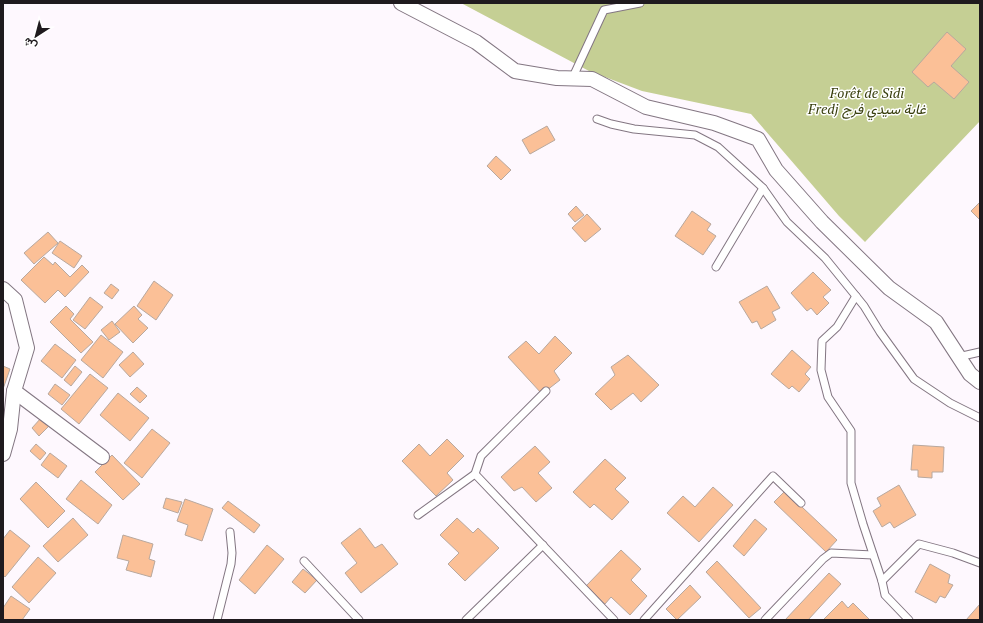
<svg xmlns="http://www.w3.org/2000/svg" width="983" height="623" viewBox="0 0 983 623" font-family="'PT Serif',Vazirmatn,serif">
	<rect width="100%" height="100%" fill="#fef8fe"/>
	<path fill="#c5cf94" d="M461,3H980V121L865,242L839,216L751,114L642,91L589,71Z"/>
	<g fill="#fbc097" stroke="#b8a89e">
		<path d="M947,32L966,49L951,66L969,82L954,99L934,82L928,87L912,72Z"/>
		<path d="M547,126L555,140L530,154L522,140Z"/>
		<path d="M496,156L511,170L501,180L487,166Z"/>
		<path d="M980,202V220L971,211Z"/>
		<path d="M576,206L584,215L575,222L568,214Z"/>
		<path d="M692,211L711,224L707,230L716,236L703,255L675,236Z"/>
		<path d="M587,214L601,229L585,242L572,228Z"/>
		<path d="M48,232L58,243L34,264L24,253Z"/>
		<path d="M60,241L82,256L74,268L52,253Z"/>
		<path d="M44,257L53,265L55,262L70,277L82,265L89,272L65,297L58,290L45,303L21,280Z"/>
		<path d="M813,272L831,290L823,297L829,303L817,315L811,308L807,311L791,293Z"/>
		<path d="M154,281L173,295L156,320L137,306Z"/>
		<path d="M111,284L119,290L112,299L104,293Z"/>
		<path d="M767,286L780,308L772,312L776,320L761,329L757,321L752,323L739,302Z"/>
		<path d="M90,297L103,307L85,329L73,320Z"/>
		<path d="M66,306L74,314L70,319L93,342L81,353L50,322Z"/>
		<path d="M134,306L142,315L138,319L148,328L133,343L115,324Z"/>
		<path d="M112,321L120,332L109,340L101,330Z"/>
		<path d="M101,335L123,352L103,378L81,360Z"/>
		<path d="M555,336L572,353L554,371L560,380L542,394L508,357L526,341L539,354Z"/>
		<path d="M55,344L76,360L62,378L41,361Z"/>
		<path d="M792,350L811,367L805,374L810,379L799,392L792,386L789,389L771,374Z"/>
		<path d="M133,352L144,364L130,377L119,365Z"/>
		<path d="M628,355L659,385L641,402L633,393L611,410L595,394L615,375L611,367Z"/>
		<path d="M3,366L10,369L3,389Z"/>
		<path d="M75,366L82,372L71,386L64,380Z"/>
		<path d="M90,374L108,388L79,424L61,409Z"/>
		<path d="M55,384L70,395L62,405L48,394Z"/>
		<path d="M137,387L147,396L140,403L130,394Z"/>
		<path d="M118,393L149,418L130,441L100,415Z"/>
		<path d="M41,418L49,426L39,436L32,428Z"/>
		<path d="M152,429L170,443L142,478L124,463Z"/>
		<path d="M447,439L464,456L447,473L453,480L436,496L402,461L419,444L430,456Z"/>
		<path d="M36,444L46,453L40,460L30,451Z"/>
		<path d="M913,445L944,447L943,472H932V478L918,477V470H911Z"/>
		<path d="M535,446L550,462L538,473L552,488L536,502L522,487L514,491L501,477Z"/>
		<path d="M50,453L67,466L58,478L41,465Z"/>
		<path d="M112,455L140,484L123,500L95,472Z"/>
		<path d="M605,459L626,478L615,489L629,502L612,520L594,504L590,508L573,492Z"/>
		<path d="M81,480L112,505L98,524L66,499Z"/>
		<path d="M36,482L65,511L48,528L20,499Z"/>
		<path d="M899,485L916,515L894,528L890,522L882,527L873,511L881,506L877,498Z"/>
		<path d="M713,487L733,505L699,542L667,513L683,496L695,507Z"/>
		<path d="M785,491L837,540L826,552L774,502Z"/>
		<path d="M166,498L182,502L178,513L163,508Z"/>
		<path d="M185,499L213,509L202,541L185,535L188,525L177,521Z"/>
		<path d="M228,501L260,525L254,533L222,508Z"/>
		<path d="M73,518L88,535L58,562L43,546Z"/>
		<path d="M457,518L473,533L478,528L499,548L465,581L448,564L459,553L440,535Z"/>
		<path d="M755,519L767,529L744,556L733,546Z"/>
		<path d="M360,528L375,548L382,544L398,564L361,593L345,573L357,563L341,543Z"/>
		<path d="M10,530L30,546L5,577L3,575V539Z"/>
		<path d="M123,535L153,544L149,559L155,561L151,577L126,570L129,561L117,558Z"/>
		<path d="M267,545L284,559L255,594L239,580Z"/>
		<path d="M621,550L641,569L631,580L647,596L630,615L611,597L605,604L586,586Z"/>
		<path d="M38,557L56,573L29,603L12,587Z"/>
		<path d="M717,561L761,608L749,618L706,572Z"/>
		<path d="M930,564L950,575L948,583L953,585L945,598L940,596L936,603L915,592Z"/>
		<path d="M303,569L317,580L305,593L292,582Z"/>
		<path d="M829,573L841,584L808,620H785Z"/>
		<path d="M690,585L701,597L677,620L666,609Z"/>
		<path d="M11,596L30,609L22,620H3V608Z"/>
		<path d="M842,601L848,608L853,603L870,620H823Z"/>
		<path d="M980,604V620H966Z"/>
	</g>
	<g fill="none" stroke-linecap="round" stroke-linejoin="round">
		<g stroke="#837682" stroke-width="9">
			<g id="lane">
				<path d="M572,79L604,10L640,3"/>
				<path d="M597,119L611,124L634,129L695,135L718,147L763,188L787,222L825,258L864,306L880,332L914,379L950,403L980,418"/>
				<path d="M716,267L763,188"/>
				<path d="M856,296L837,327L822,341L821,370L828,397L851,431V483L863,524L882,581L885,595L909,620"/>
				<path d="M958,357L980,352"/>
				<path d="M475,474L614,620"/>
				<path d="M418,515L475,474L481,456L546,391"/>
				<path d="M304,561L359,620"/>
				<path d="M882,581L919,544L953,553L980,563"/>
				<path d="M217,620L231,564L232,553L230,532"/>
				<path d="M466,620L543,545"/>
				<path d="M644,620L773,476L801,503"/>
				<path d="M765,620L823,559L831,553L873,555"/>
			</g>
		</g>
		<g stroke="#837682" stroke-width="16">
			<g id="street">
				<path d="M401,3L476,42L515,71L557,78L592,79L646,107L714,123L758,139L776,170L822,222L889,288L936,322L970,374L980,382"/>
				<path d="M3,289L15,300L27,348L14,391L10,429L3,454"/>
				<path d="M14,391L102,457"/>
			</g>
		</g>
		<use href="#lane" stroke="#fff" stroke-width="7"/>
		<use href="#street" stroke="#fff" stroke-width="14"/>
	</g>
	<g text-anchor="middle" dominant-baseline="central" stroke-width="3" stroke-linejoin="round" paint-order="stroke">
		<g font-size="14" font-style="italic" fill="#383e0c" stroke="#fff">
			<text x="867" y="92">Forêt de Sidi<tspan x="867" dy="16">Fredj غابة سيدي فرج</tspan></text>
		</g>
	</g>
	<rect width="983" height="623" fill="none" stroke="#1f1a1e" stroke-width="8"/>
	<g transform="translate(36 36) rotate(216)" stroke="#ffffff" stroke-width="3" paint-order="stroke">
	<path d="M0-3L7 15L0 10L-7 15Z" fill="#1f1a1e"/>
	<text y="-6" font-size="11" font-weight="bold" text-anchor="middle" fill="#1f1a1e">ش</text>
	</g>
</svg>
